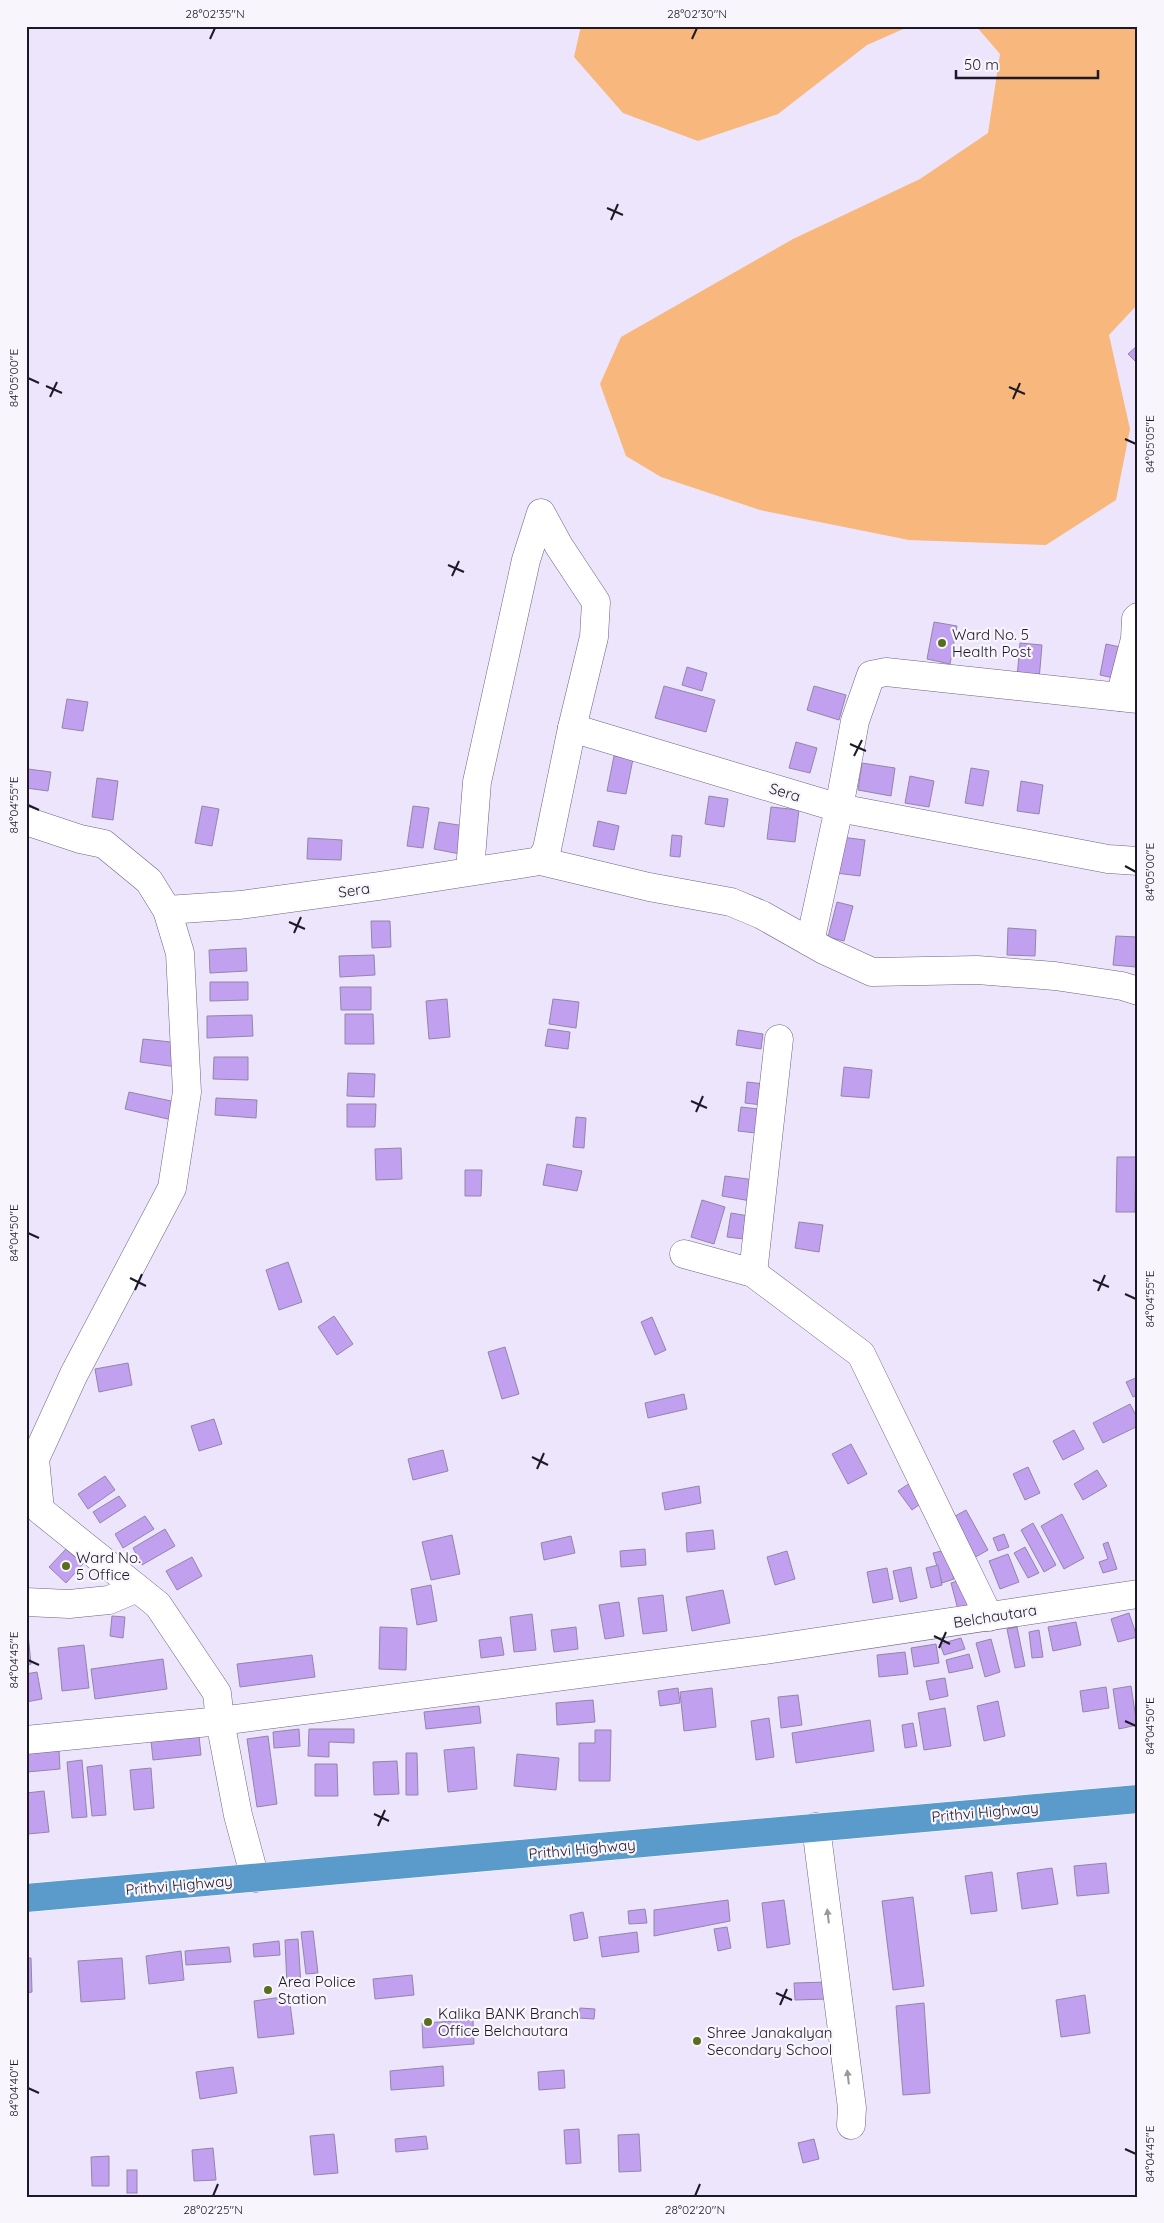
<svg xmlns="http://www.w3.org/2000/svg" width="1164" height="2223" viewBox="0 0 1164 2223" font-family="Quicksand,sans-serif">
	<rect width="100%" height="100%" fill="#ede5fb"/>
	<g fill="#f7b77d">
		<path d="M581,26H910L867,45L778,114L698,141L623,113L574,57Z"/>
		<path d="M976,26H1138V304L1109,335L1130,429L1116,500L1046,545L909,540L760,510L661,477L626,456L600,384L621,337L793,239L920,179L988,133L1000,54Z"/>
	</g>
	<g fill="#c0a0ef" stroke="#9386a8">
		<path d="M1138,345V359L1135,361L1128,354Z"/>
		<path d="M934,622L957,626L950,664L927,659Z"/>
		<path d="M1020,643L1042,645L1039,680L1017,678Z"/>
		<path d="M1106,644L1125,648L1118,679L1100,675Z"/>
		<path d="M687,667L707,673L702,691L682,685Z"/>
		<path d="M664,686L715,700L706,732L655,718Z"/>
		<path d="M814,686L846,695L839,720L807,710Z"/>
		<path d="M67,699L88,702L83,731L62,728Z"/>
		<path d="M796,742L817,748L810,773L789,768Z"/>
		<path d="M614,756L633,759L626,794L607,791Z"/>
		<path d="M862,763L895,768L891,796L858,790Z"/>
		<path d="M971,768L989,771L983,806L965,803Z"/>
		<path d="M28,769L51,772L48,791L26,788Z"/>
		<path d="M910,776L934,781L929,807L905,803Z"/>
		<path d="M97,778L118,781L113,820L92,817Z"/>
		<path d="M1021,781L1043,785L1039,814L1017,811Z"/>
		<path d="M709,796L728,799L724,827L705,824Z"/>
		<path d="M202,806L219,809L212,846L195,843Z"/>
		<path d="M413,806L429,808L423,848L407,846Z"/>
		<path d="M771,807L799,810L795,842L767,839Z"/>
		<path d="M598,821L619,826L614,850L593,846Z"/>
		<path d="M439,822L465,826L460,854L434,849Z"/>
		<path d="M672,835L682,836L680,857L670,856Z"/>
		<path d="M841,837L865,840L860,876L836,873Z"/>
		<path d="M308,838L342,840L341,860L307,859Z"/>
		<path d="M837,902L853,906L844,941L828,937Z"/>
		<path d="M371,921H390L391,947L372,948Z"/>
		<path d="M1008,928L1036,930L1035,956L1007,955Z"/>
		<path d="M1116,936L1138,937L1136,967L1113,965Z"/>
		<path d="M246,948L247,971L210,973L209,950Z"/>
		<path d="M374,955L375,975L340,977L339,956Z"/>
		<path d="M210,982H248V1000L210,1001Z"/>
		<path d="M340,987H371V1010H341Z"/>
		<path d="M447,999L450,1037L429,1039L426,1001Z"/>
		<path d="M553,999L579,1002L576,1028L549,1024Z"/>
		<path d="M345,1014H373L374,1044H345Z"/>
		<path d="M252,1015L253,1036L207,1038V1016Z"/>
		<path d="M548,1029L570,1032L568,1049L545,1046Z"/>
		<path d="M738,1030L763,1034L761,1049L736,1045Z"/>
		<path d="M143,1039L180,1043L177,1067L140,1062Z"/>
		<path d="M214,1057H248V1080L213,1079Z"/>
		<path d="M844,1067L872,1070L869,1098L841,1096Z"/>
		<path d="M348,1073L375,1074L374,1097L347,1096Z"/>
		<path d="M747,1082L773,1085L771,1106L745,1103Z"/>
		<path d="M129,1092L176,1102L172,1120L125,1109Z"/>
		<path d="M216,1098L257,1100L256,1118L215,1115Z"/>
		<path d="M347,1104H376L375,1127H347Z"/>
		<path d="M741,1107L767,1110L765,1134L738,1131Z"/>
		<path d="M576,1117L586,1118L584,1148L573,1147Z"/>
		<path d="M401,1148L402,1179L376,1180L375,1149Z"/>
		<path d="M1117,1157H1136L1135,1212H1116Z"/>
		<path d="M547,1164L582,1171L577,1191L543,1185Z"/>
		<path d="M465,1170H482L481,1196H465Z"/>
		<path d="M725,1176L755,1180L751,1201L722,1196Z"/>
		<path d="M702,1200L725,1207L714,1244L691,1237Z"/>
		<path d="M731,1213L755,1217L752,1240L727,1237Z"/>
		<path d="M799,1222L823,1225L819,1252L795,1248Z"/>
		<path d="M288,1262L302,1302L279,1310L266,1270Z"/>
		<path d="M334,1316L353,1344L337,1355L318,1327Z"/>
		<path d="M652,1317L666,1350L655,1355L641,1322Z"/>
		<path d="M505,1347L519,1394L502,1399L488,1352Z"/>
		<path d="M128,1363L132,1385L99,1392L95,1369Z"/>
		<path d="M1138,1377V1395L1133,1397L1126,1382Z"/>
		<path d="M684,1394L687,1409L648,1418L645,1403Z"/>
		<path d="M1130,1404L1138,1419V1426L1103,1443L1093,1423Z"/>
		<path d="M214,1419L222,1444L199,1451L191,1426Z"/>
		<path d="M1074,1430L1084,1449L1063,1460L1053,1441Z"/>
		<path d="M851,1444L867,1474L848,1484L832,1454Z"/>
		<path d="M443,1450L448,1471L413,1480L408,1459Z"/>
		<path d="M1028,1467L1040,1493L1025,1500L1013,1474Z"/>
		<path d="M1097,1470L1107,1486L1083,1500L1074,1484Z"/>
		<path d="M105,1476L115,1490L88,1509L78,1494Z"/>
		<path d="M910,1483L923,1502L912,1510L898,1491Z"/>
		<path d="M699,1486L701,1503L665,1510L662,1493Z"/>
		<path d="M119,1496L126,1506L100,1523L93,1512Z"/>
		<path d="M966,1510L988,1550L972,1559L950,1519Z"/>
		<path d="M1062,1514L1084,1558L1064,1569L1041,1526Z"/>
		<path d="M145,1516L154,1529L123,1548L115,1534Z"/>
		<path d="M1033,1523L1056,1565L1044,1572L1021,1530Z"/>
		<path d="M165,1529L175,1546L142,1565L133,1548Z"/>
		<path d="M713,1530L715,1549L687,1552L686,1533Z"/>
		<path d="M1004,1534L1009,1547L998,1551L993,1538Z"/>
		<path d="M452,1535L460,1574L431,1580L422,1542Z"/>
		<path d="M571,1536L575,1553L544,1560L541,1543Z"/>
		<path d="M1108,1542L1117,1569L1103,1573L1099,1562L1108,1559L1103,1544Z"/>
		<path d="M1025,1547L1039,1573L1028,1578L1014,1553Z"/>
		<path d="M66,1549L83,1564L66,1583L49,1567Z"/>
		<path d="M645,1549L646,1565L621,1567L620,1551Z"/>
		<path d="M946,1550L954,1579L942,1583L933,1553Z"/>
		<path d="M787,1551L795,1579L775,1585L767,1557Z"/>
		<path d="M1008,1554L1019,1582L1000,1589L989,1561Z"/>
		<path d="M192,1557L202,1576L177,1590L166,1571Z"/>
		<path d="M938,1565L942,1585L931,1588L926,1568Z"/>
		<path d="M911,1567L917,1598L900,1602L893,1571Z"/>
		<path d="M887,1568L893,1599L873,1603L867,1572Z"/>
		<path d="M967,1578L976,1612L960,1617L951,1583Z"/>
		<path d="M431,1585L437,1621L417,1625L411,1589Z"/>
		<path d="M723,1590L730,1623L692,1631L686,1597Z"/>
		<path d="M663,1595L667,1631L643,1634L638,1598Z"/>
		<path d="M619,1602L624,1636L605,1639L599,1605Z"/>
		<path d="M1129,1613L1137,1637L1118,1642L1111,1619Z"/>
		<path d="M26,1614L31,1664L26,1665Z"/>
		<path d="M532,1614L536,1650L514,1652L510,1617Z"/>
		<path d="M112,1616L125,1617L123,1638L110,1636Z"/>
		<path d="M1076,1622L1081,1645L1053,1651L1048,1627Z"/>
		<path d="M380,1627L407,1628L406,1670L379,1669Z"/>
		<path d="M576,1627L578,1649L554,1652L551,1630Z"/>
		<path d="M1017,1627L1025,1666L1015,1668L1007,1629Z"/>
		<path d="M1039,1630L1043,1657L1032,1658L1029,1632Z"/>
		<path d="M501,1637L504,1655L481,1658L479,1640Z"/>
		<path d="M961,1638L965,1649L944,1655L940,1644Z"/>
		<path d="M991,1639L1000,1672L985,1677L976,1643Z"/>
		<path d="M936,1644L939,1663L914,1667L911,1648Z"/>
		<path d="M84,1645L89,1688L62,1691L58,1648Z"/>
		<path d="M905,1652L908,1674L879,1677L877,1655Z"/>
		<path d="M969,1654L973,1668L949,1673L946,1660Z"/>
		<path d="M312,1655L315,1677L240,1687L237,1664Z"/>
		<path d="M163,1659L167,1689L95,1699L91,1669Z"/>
		<path d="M37,1672L42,1699L26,1702V1674Z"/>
		<path d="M945,1678L948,1696L930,1700L926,1681Z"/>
		<path d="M1131,1686L1137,1725L1119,1729L1113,1689Z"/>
		<path d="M1106,1687L1109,1708L1083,1712L1080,1691Z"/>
		<path d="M678,1688L680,1703L660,1706L658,1691Z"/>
		<path d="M712,1688L716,1727L684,1731L680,1692Z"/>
		<path d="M798,1695L802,1725L781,1728L778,1697Z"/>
		<path d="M593,1700L595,1722L557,1725L556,1703Z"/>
		<path d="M998,1701L1005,1736L984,1741L977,1706Z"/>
		<path d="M479,1706L481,1723L426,1729L424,1712Z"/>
		<path d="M945,1708L951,1746L924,1750L918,1713Z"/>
		<path d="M769,1718L774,1757L756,1760L751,1721Z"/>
		<path d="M870,1720L874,1751L796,1763L792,1733Z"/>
		<path d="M913,1723L917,1746L905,1748L902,1725Z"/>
		<path d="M299,1729L300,1746L274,1748L273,1732Z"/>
		<path d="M309,1729H354V1743L329,1742V1757L308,1756Z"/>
		<path d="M595,1730H611L610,1781H579V1743H595Z"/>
		<path d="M199,1736L201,1755L153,1760L151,1741Z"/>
		<path d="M268,1736L277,1804L257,1807L247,1739Z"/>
		<path d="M474,1747L477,1789L448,1792L444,1750Z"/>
		<path d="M59,1750L60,1769L27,1772L26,1753Z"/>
		<path d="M406,1753H417L418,1795H406Z"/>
		<path d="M517,1754L559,1758L556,1790L514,1786Z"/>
		<path d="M82,1760L87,1817L72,1818L67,1762Z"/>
		<path d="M397,1761L399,1794L374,1795L373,1762Z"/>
		<path d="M315,1764H337L338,1796H315Z"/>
		<path d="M102,1765L106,1815L92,1816L87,1767Z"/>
		<path d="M151,1768L154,1808L134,1810L130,1770Z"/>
		<path d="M44,1791L49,1832L28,1834L26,1793Z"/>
		<path d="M1106,1863L1109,1893L1077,1896L1074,1866Z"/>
		<path d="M1052,1868L1058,1904L1022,1909L1017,1873Z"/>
		<path d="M992,1872L997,1911L971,1914L965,1876Z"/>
		<path d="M913,1897L924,1986L893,1990L882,1901Z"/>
		<path d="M728,1900L730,1921L654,1936V1910Z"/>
		<path d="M784,1900L790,1944L767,1948L762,1903Z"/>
		<path d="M645,1909L647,1923L629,1924L628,1911Z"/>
		<path d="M583,1912L588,1938L574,1941L570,1915Z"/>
		<path d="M727,1927L731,1948L718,1951L714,1929Z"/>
		<path d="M313,1931L318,1973L306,1974L301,1932Z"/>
		<path d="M637,1932L639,1952L602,1957L599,1937Z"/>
		<path d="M298,1939L301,1985L287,1986L285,1940Z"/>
		<path d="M279,1941L280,1955L254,1957L253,1944Z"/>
		<path d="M229,1947L231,1962L186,1965L185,1951Z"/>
		<path d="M181,1951L184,1980L149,1984L146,1956Z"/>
		<path d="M26,1958H31L32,1992L26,1993Z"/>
		<path d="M122,1958L125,1999L81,2002L78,1961Z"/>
		<path d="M412,1975L414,1995L375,1999L373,1979Z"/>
		<path d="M827,1982V1999L795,2000L794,1983Z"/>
		<path d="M1085,1995L1090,2033L1061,2037L1056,2000Z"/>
		<path d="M289,1996L294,2034L258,2038L254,2001Z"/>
		<path d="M924,2003L930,2093L903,2095L896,2006Z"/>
		<path d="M580,2008L595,2009L594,2019L579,2018Z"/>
		<path d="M473,2020L474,2044L423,2048L422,2023Z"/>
		<path d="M443,2066L444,2086L391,2090L390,2071Z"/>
		<path d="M233,2067L237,2093L200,2099L196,2072Z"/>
		<path d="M564,2070L565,2088L539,2090L538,2072Z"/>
		<path d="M579,2129L581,2163L566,2164L564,2130Z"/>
		<path d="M334,2134L338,2173L314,2175L310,2136Z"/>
		<path d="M639,2134L641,2171L619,2172L618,2135Z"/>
		<path d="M426,2136L428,2149L396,2152L395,2139Z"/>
		<path d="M814,2139L819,2159L803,2163L798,2143Z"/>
		<path d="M213,2148L216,2180L194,2181L192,2150Z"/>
		<path d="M109,2156V2186H92L91,2157Z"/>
		<rect x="127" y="2170" width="10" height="23"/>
	</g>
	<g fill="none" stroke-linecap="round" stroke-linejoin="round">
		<g stroke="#6f6282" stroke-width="29">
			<g id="minor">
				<path d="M1120,697L1135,639L1136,619L1138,617"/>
				<path d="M26,821L80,839L104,844L149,881L167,910L180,953L187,1092L172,1188L74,1374L35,1459L40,1510L158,1605L217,1693L220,1721L238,1815L255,1878"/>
				<path d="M540,861L547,849L572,728L839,808L1108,859L1138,861"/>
				<path d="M470,871L477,782L526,560L541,513L559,546L596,602L594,637L572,728"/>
				<path d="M167,910L240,905L379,886L540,861L649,887L731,902L762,915L824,950L872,972L977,970L1055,976L1122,986L1138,991"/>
				<path d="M810,942L839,808L855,721L871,675L886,672L1138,699"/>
				<path d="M684,1254L753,1273L861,1354L989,1617"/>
				<path d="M753,1273L779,1039"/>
				<path d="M26,1602L69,1604L109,1600L135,1589"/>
				<path d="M26,1740L220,1721L764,1650L1138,1594"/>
				<path d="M816,1827L852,2108L851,2125"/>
			</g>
		</g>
		<g stroke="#fff" stroke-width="29">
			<path id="highway" d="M26,1898L1138,1799"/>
		</g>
		<use href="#minor" stroke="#fff" stroke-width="28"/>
		<use href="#highway" stroke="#5a9bcc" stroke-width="28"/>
	</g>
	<defs><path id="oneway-solid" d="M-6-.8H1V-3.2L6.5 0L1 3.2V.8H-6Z" transform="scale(1.25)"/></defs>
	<g fill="#9a989d">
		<use href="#oneway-solid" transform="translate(828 1916) rotate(-97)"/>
		<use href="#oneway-solid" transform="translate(848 2077) rotate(-97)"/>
	</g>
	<path fill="none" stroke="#1e1926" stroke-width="2" d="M210,39L215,28M692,39L697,28M607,208L623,215M611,220L618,204M28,378L39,383M46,386L62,393M1009,387L1025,394M50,397L57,382M1013,399L1020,383M1125,439L1136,444M448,565L464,572M452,576L459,561M850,744L866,751M854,756L862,740M28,805L39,810M1125,866L1136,872M289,922L305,929M294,933L301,917M691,1101L707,1108M696,1112L703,1096M28,1233L39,1238M130,1278L146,1286M1093,1280L1109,1287M135,1290L142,1274M1098,1291L1105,1275M1125,1294L1136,1299M532,1457L548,1465M537,1469L544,1453M934,1636L950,1644M939,1648L946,1632M28,1660L39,1665M1125,1721L1136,1726M374,1814L389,1821M378,1826L385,1810M776,1993L792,2000M780,2005L787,1989M28,2088L39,2093M1125,2149L1136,2154M213,2196L218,2184M695,2196L700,2184"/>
	<g fill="#596e1c" stroke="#f8f5fd" stroke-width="2">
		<circle cx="942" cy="643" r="5"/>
		<circle cx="66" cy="1566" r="5"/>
		<circle cx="268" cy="1990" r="5"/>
		<circle cx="428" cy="2022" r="5"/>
		<circle cx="697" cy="2041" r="5"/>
	</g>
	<g text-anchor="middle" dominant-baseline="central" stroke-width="4.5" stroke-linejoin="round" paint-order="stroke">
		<g font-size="15" fill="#1e1926" stroke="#f8f5fd" text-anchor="start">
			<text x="952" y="634">Ward No. 5<tspan x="952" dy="17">Health Post</tspan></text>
			<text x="76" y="1557">Ward No.<tspan x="76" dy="17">5 Office</tspan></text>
			<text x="278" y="1981">Area Police<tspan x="278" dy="17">Station</tspan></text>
			<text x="438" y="2013">Kalika BANK Branch<tspan x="438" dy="17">Office Belchautara</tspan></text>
			<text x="707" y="2032">Shree Janakalyan<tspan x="707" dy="17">Secondary School</tspan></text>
		</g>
		<g font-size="15" fill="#1e1926" stroke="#f8f5fd">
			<text transform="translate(785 792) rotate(17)">Sera</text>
			<text transform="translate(354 890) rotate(-8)">Sera</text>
			<text transform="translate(995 1616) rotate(-9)">Belchautara</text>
			<text transform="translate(985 1812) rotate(-5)">Prithvi Highway</text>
			<text transform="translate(582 1849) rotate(-5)">Prithvi Highway</text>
			<text transform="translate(179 1885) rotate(-5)">Prithvi Highway</text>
		</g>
	</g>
	<rect width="1164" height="2223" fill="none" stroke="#f8f5fd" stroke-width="55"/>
	<path d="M956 70v8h142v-8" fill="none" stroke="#1e1926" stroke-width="2.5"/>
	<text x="964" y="70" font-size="15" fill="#1e1926" stroke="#f8f5fd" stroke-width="4" paint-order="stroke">50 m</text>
	<rect x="28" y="28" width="1108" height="2168" fill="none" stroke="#1e1926" stroke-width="2"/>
	<g font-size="12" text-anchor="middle" fill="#1e1926">
		<text x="215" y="18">28°02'35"N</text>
		<text x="697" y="18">28°02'30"N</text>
		<text transform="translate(14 378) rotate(-90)" y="4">84°05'00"E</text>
		<text transform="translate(1150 444) rotate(-90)" y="4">84°05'05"E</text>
		<text transform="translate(14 805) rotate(-90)" y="4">84°04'55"E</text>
		<text transform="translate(1150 872) rotate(-90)" y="4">84°05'00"E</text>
		<text transform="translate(14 1233) rotate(-90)" y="4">84°04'50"E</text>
		<text transform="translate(1150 1299) rotate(-90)" y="4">84°04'55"E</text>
		<text transform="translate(14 1660) rotate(-90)" y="4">84°04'45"E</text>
		<text transform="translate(1150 1726) rotate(-90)" y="4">84°04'50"E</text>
		<text transform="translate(14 2088) rotate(-90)" y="4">84°04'40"E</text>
		<text transform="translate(1150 2154) rotate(-90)" y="4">84°04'45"E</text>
		<text x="213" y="2214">28°02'25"N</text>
		<text x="695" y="2214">28°02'20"N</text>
	</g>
</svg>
